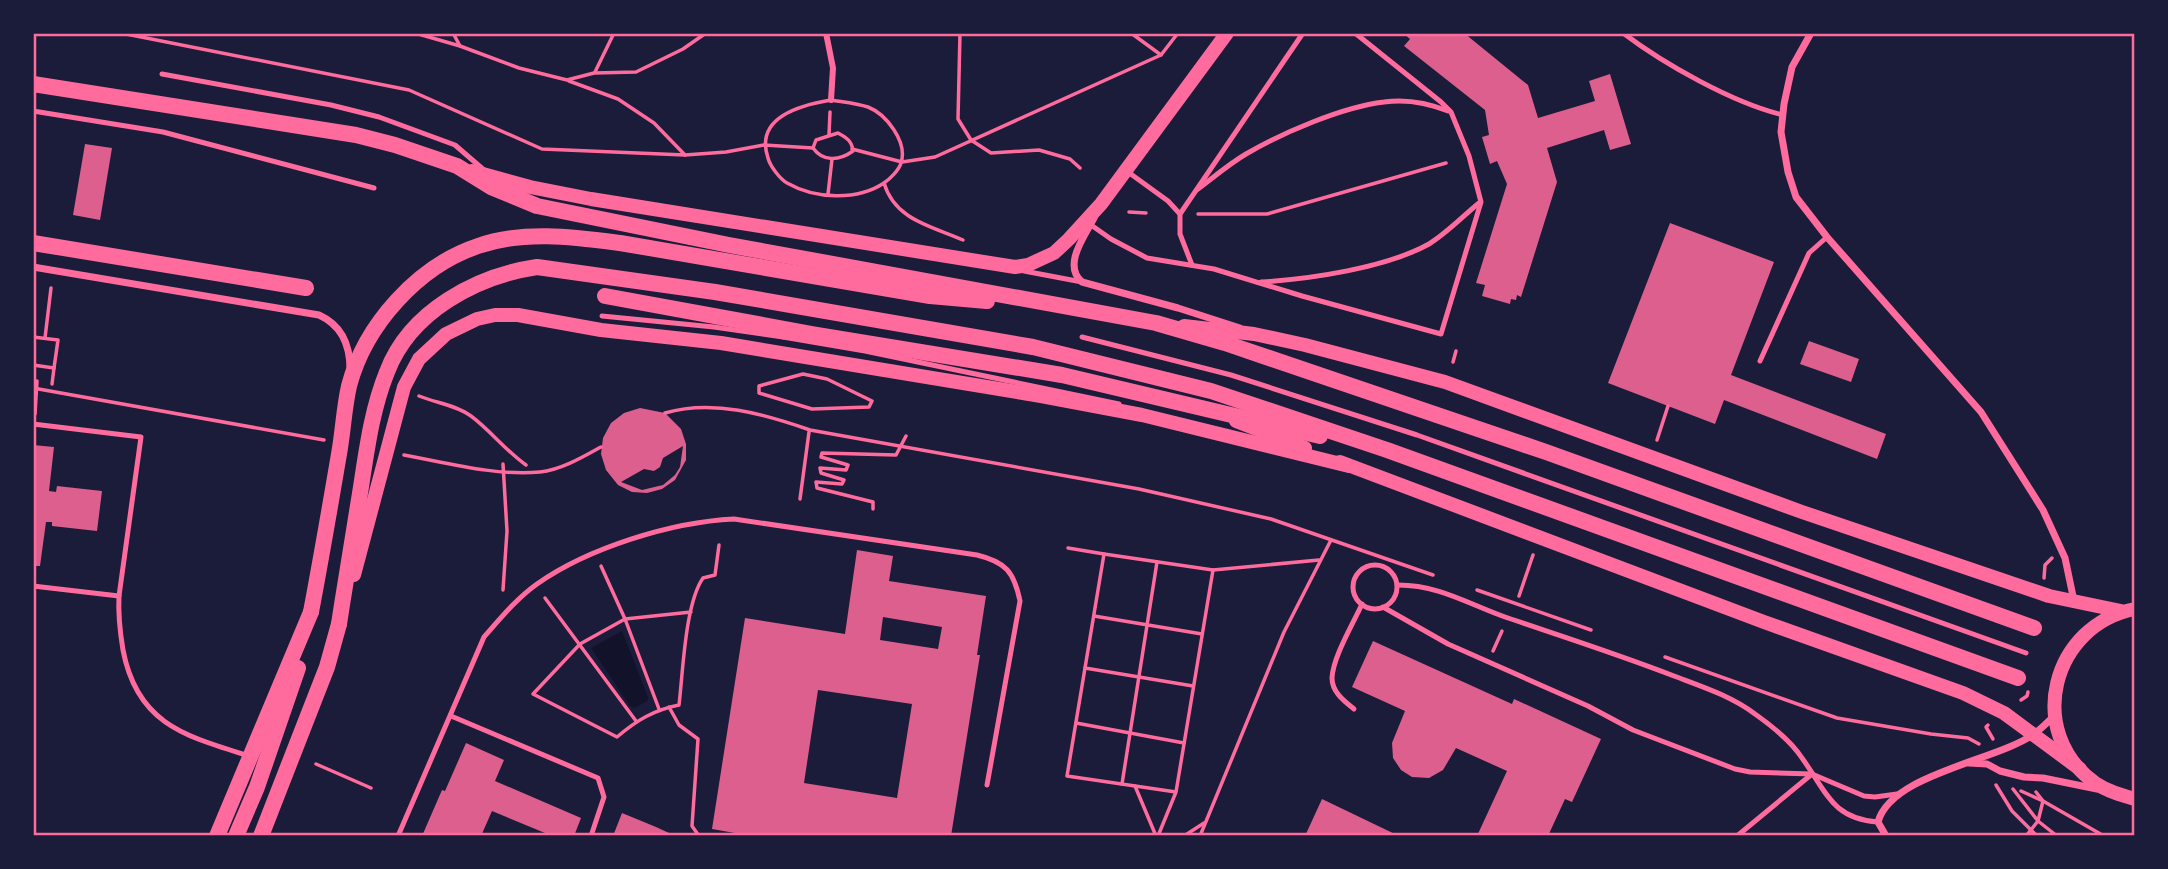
<svg xmlns="http://www.w3.org/2000/svg" width="2168" height="869" viewBox="0 0 2168 869" font-family="'Fira Sans Condensed',sans-serif">
	<rect width="100%" height="100%" fill="#1b1b3a"/>
	<path fill="#12122b" d="M622,631L648,697L647,701L634,708L630,706L591,648Z"/>
	<g fill="#dd5f8e" fill-rule="evenodd">
		<path d="M1403,33H1464L1528,85L1538,118L1595,101L1589,81L1610,74L1631,144L1610,150L1604,130L1547,148L1557,182L1521,297L1517,295L1516,300L1511,299L1510,304L1482,296L1485,285L1476,283L1507,184L1497,161L1490,164L1482,137L1489,135L1485,110L1404,46L1410,39Z"/>
		<path d="M85,144L112,148L100,220L73,215Z"/>
		<path d="M1670,223L1774,262L1731,375L1886,434L1877,459L1724,400L1715,424L1608,383Z"/>
		<path d="M1809,341L1859,359L1851,382L1800,364Z"/>
		<path d="M640,408L665,413L681,429L686,444V460L675,480L662,489L647,493L632,492L618,485L606,470L601,454L603,438L611,423L624,413ZM683,446L680,467L675,475L663,485L642,490L621,482L644,469L654,471L660,467L663,458Z"/>
		<path d="M33,445L54,447L49,491L56,492L57,486L102,491L97,531L52,526V522H46L40,566H33Z"/>
		<path d="M857,550L893,556L889,581L986,596L977,655H980L951,836H752L712,829L745,618L845,634ZM883,617L942,627L938,649L880,640ZM818,690L912,704L897,798L804,783Z"/>
		<path d="M1373,641L1512,704L1514,699L1601,739L1572,802L1565,799L1548,836H1477L1507,771L1456,748L1443,770L1429,778L1412,777L1401,770L1393,758L1392,743L1405,711L1352,687Z"/>
		<path d="M466,743L504,760L495,781L581,818L574,836H544L545,833L492,811L481,836H422L442,790L445,791Z"/>
		<path d="M1322,799L1399,836H1305Z"/>
		<path d="M622,813L656,827L669,833L668,836H613Z"/>
	</g>
	<g fill="none" stroke-linecap="round" stroke-linejoin="round">
		<g stroke="#ff6b9d" stroke-width="3.5">
			<path d="M121,33L409,90L542,149L685,155L726,152L764,145L813,148"/>
			<path d="M415,33L460,46L519,68L567,80L594,73L636,72L683,49L706,33"/>
			<path d="M453,33L460,46"/>
			<path d="M960,33L958,119L971,140L991,153L1039,150L1070,159L1080,168"/>
			<path d="M1131,33L1161,55"/>
			<path d="M595,72L614,33"/>
			<path d="M569,81L618,99L654,123L685,155"/>
			<path d="M831,100C843,102 856,103 868,107C886,114 908,142 901,163C899,170 890,179 884,183C857,201 815,199 787,183C780,179 770,166 768,158C754,117 801,105 831,100Z"/>
			<path d="M838,133C847,138 852,141 853,151C839,161 823,162 813,148L816,140Z"/>
			<path d="M829,135L830,112"/>
			<path d="M852,149L902,162L935,157L1161,55L1178,33"/>
			<path d="M884,183C895,220 931,226 963,240"/>
			<path d="M828,194L832,159"/>
			<path d="M1129,212L1146,213"/>
			<path d="M1198,214H1267L1446,163"/>
			<path d="M33,337L58,340L54,368L33,365"/>
			<path d="M45,338L51,288"/>
			<path d="M1453,362L1456,351"/>
			<path d="M803,374L827,379L872,401L869,407L812,409L759,393V386Z"/>
			<path d="M52,384L54,368"/>
			<path d="M33,388L324,440"/>
			<path d="M419,396C436,403 456,405 471,416C491,431 506,451 526,465"/>
			<path d="M665,413C713,399 764,414 810,430L1139,489L1271,519L1433,575"/>
			<path d="M35,414L37,381"/>
			<path d="M1657,440L1668,406"/>
			<path d="M404,455C448,463 495,476 540,472C561,470 583,457 601,447"/>
			<path d="M503,464L507,531L503,590"/>
			<path d="M800,499L809,432"/>
			<path d="M873,509V502L817,488L816,482L842,484L844,480L821,473L820,468L846,470L848,465L821,457L822,453L896,455L906,436"/>
			<path d="M1068,548L1104,554"/>
			<path d="M601,566L625,619L659,709"/>
			<path d="M1213,570L1319,560"/>
			<path d="M2044,578L2045,565L2052,558"/>
			<path d="M1477,590L1591,630"/>
			<path d="M1519,596L1533,555"/>
			<path d="M545,598L636,721"/>
			<path d="M691,612L625,619L580,644L533,694L617,737C637,720 654,710 679,705C683,672 685,604 703,578L715,575L719,545"/>
			<path d="M1094,616L1202,634"/>
			<path d="M1493,651L1502,631"/>
			<path d="M1665,657L1837,718L1931,734L1968,738L1979,744"/>
			<path d="M1085,668L1193,686"/>
			<path d="M2021,700L2027,696L2028,692"/>
			<path d="M669,707L679,725L698,739L692,826L699,836"/>
			<path d="M1076,723L1184,743"/>
			<path d="M1988,725L1986,727L1993,739"/>
			<path d="M316,764L371,788"/>
			<path d="M1122,784L1157,562"/>
			<path d="M1996,785L2012,811L2037,836"/>
			<path d="M1135,786L1156,836"/>
			<path d="M2013,789L2038,821L2057,836"/>
			<path d="M2021,791L2043,801L2038,821L2026,836"/>
			<path d="M2036,792L2043,801L2104,836"/>
			<path d="M1158,836L1176,792L1213,570L1104,554L1067,776L1176,792"/>
			<path d="M1184,836L1204,823"/>
			<path d="M1200,836L1284,632L1331,540"/>
		</g>
		<g stroke="#ff6b9d" stroke-width="5">
			<path d="M1623,33C1664,64 1733,103 1783,115"/>
			<path d="M162,74L331,105L379,117L455,145L484,170"/>
			<path d="M33,111L163,132L374,188"/>
			<path d="M1128,172L1168,201L1180,214"/>
			<path d="M1198,189C1214,177 1229,164 1246,154C1282,133 1342,107 1384,102C1405,99 1428,103 1448,111"/>
			<path d="M1091,225L1111,239L1147,258L1214,269L1302,296L1441,334L1481,202L1469,156L1451,112L1441,102L1355,33"/>
			<path d="M1192,265L1180,234V214L1303,33"/>
			<path d="M1024,271L1082,282"/>
			<path d="M1261,282C1310,279 1386,268 1429,244C1447,233 1463,216 1479,203"/>
			<path d="M602,316L714,327L783,337"/>
			<path d="M783,337L865,351L1119,404"/>
			<path d="M1082,337L1231,375L1417,435L2026,653"/>
			<path d="M1760,361L1809,253L1827,237"/>
			<path d="M33,424L141,437L119,596L33,586"/>
			<circle cx="1375" cy="587" r="22"/>
			<path d="M1398,585C1440,585 1470,605 1508,618C1564,637 1620,655 1674,676C1703,687 1731,696 1755,714C1772,726 1791,741 1802,758C1826,791 1832,819 1878,822"/>
			<path d="M119,596C118,615 120,632 123,650C137,724 185,736 249,756"/>
			<path d="M1383,607L1448,644L1588,706L1633,730L1735,769L1750,772L1812,774L1864,796L1875,797L1897,794"/>
			<path d="M1354,709C1344,701 1332,692 1332,678C1333,657 1353,624 1362,604"/>
			<path d="M451,716L598,778L604,797L591,836"/>
			<path d="M398,836L484,637C500,619 517,598 537,584C588,548 671,522 734,519L977,555C1006,562 1014,572 1020,601L987,785"/>
			<path d="M1737,836L1812,774"/>
		</g>
		<path stroke="#ff6b9d" stroke-width="6" d="M826,33L833,68L831,100"/>
		<g stroke="#ff6b9d" stroke-width="7">
			<path d="M1811,33L1792,67L1784,104L1781,132L1788,172L1796,197L1827,237L1981,412L2043,510L2065,558L2074,601"/>
			<path d="M1094,218C1085,236 1062,265 1082,282L1178,308L1240,328"/>
			<path d="M33,267L319,315C341,325 350,345 350,369"/>
			<path d="M1969,763L1987,764L2000,771L2024,777L2043,778L2097,789"/>
			<path d="M1886,836L1878,822C1891,774 1996,761 2034,734C2041,729 2048,722 2054,716"/>
		</g>
		<g stroke="#ff6b9d" stroke-width="14">
			<path d="M472,171L530,187L591,199L1015,267L1028,265L1054,253L1069,239L1101,204L1227,33"/>
			<path d="M1184,326L1254,334L1305,345L1445,382L1802,512L2049,596L2121,611"/>
			<path d="M1236,421L1305,448"/>
			<path d="M1340,462L1764,622L1963,693L2004,713L2080,769"/>
			<path d="M354,575L404,387L419,359L446,334L477,319L495,315H518L601,330L721,343L1041,396L1142,415L1349,466"/>
			<path d="M2135,609C2052,625 2024,732 2095,783C2107,791 2121,795 2135,799"/>
		</g>
		<g stroke="#ff6b9d" stroke-width="16">
			<path d="M217,836L311,612"/>
			<path d="M236,836L257,787L298,668"/>
			<path d="M261,836L327,667L339,624"/>
		</g>
		<g stroke="#ff6b9d" stroke-width="16">
			<path d="M33,84L356,135L395,145L457,166L491,187L537,206L729,245L1156,323L1225,343L1546,452L2034,628"/>
			<path d="M33,243L306,288"/>
			<path d="M605,296L812,334L1062,375L1320,436"/>
			<path d="M311,612C321,559 330,507 339,454C343,432 344,408 349,386C365,325 418,266 478,246C523,230 574,237 620,243L930,296L987,301"/>
			<path d="M339,624C346,578 354,532 361,487C367,448 372,409 387,372C410,311 477,276 537,267L715,292L1033,347L1211,391L1387,450L2018,678"/>
		</g>
	</g>
	<rect width="2168" height="869" fill="none" stroke="#1b1b3a" stroke-width="70"/>
	<rect x="35" y="35" width="2098" height="799" fill="none" stroke="#ff6b9d" stroke-width="2.5"/>
</svg>
